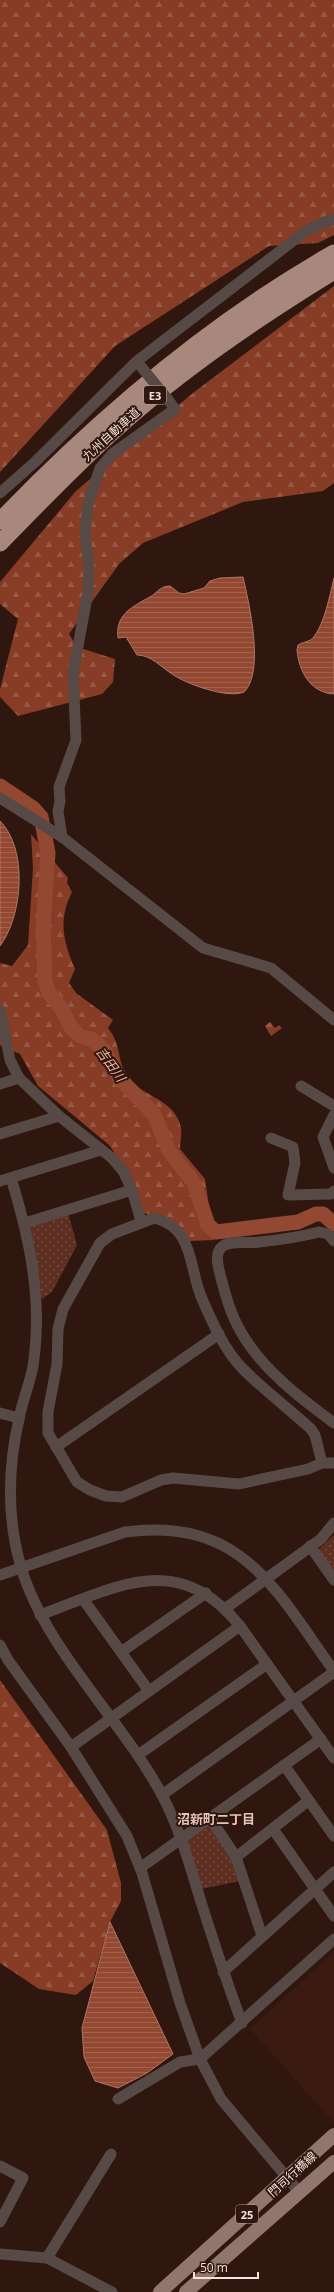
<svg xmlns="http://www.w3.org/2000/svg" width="334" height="2292" viewBox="0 0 334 2292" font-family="'Open Sans','Noto Sans JP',sans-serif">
	<defs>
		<pattern id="forest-firs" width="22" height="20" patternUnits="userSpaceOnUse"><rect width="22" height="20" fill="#863c25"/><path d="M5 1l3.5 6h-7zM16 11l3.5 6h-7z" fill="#985844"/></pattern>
		<pattern id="park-dots" width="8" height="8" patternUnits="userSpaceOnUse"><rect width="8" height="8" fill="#5e2f21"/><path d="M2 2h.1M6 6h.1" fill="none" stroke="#764d41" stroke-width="1.8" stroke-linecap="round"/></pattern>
		<pattern id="water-rules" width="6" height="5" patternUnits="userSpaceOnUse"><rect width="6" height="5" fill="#924831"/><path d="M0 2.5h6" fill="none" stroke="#a2624e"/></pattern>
	</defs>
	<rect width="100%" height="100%" fill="#2f160e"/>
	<path fill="#3b1b11" d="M334,1952V2121L333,2122L250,2029Z"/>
	<g fill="url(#forest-firs)">
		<path d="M0,0H334V235L318,243L269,246L115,346L0,472Z"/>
		<path d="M334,286V483L323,491L243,502L143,543L119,564L69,634L77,647L115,659L113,682L102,694L18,716L0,697V689L18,619L0,604V582L76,491L193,393Z"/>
		<path d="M31,834L68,878L67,883L72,892C58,920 63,941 75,969L69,983L76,993L113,1020L108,1028C122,1045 117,1062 127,1076C141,1097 176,1099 181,1128C182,1134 180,1142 180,1149L205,1179L214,1240L189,1241L161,1217L143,1213L127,1170L109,1145L38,1086L20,1054L0,1045V963L12,966L28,945L33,868Z"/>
		<path d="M270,1022L275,1028L279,1025L282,1028L271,1036L265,1026Z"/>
		<path d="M0,1680L107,1830L121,1883V1901L110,1922L93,1981L76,1995L39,1989L0,1963Z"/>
	</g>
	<g fill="url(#park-dots)">
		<path d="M68,1213L77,1245L52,1292L42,1299L28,1225Z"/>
		<path d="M334,1535V1573L317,1551Z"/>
		<path d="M208,1823L234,1856L240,1881L201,1889L184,1840Z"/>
	</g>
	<g fill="url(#water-rules)" stroke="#af7664">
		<path d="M243,577C249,603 265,672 244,692C228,699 186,684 172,674C161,667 151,655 137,655L126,637L118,638C115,615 132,607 148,598C157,594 159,586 170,586L179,593L184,594L204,588L210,581L220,578Z"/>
		<path d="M334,578V694C311,693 299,672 297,650L298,645C302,642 310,642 313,638C324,625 330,595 334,578Z"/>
		<path d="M0,821C28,849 23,915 0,946Z"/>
		<path d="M110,1922L173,2054L147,2073L118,2088L95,2081L84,2057L82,2028Z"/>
	</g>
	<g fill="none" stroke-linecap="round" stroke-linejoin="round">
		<path stroke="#924831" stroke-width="15" d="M0,786L33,808L41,817L48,853L43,927L45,981L49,993L61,1008L72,1029L80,1036L93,1040L104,1050L121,1080L154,1114L169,1151L194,1183L208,1225L216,1232L298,1222L316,1214H323L334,1224"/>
		<g stroke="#574a46" stroke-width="11">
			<path d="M0,493L35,462L137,361L306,231L329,220H334"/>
			<path d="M0,798L62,837L203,948L271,968L334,1020"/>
			<path d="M62,837L58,811L60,801L59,787L76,740L73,673L88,592L89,568L85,533L88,504L100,468L112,454L175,409L169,401"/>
			<path d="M0,1010L10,1060L19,1078L59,1116L112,1158L123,1171L132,1190L141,1221"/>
			<path d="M0,1084L19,1078"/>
			<path d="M301,1086L334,1106"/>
			<path d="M334,1115L323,1137L334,1168"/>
			<path d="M0,1134L59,1116"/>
			<path d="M271,1138L293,1147L295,1163L288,1195L331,1194L334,1191"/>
			<path d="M11,1178C30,1240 43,1300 33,1366C30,1384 22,1401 19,1419C8,1467 7,1519 21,1567C46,1651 121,1718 162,1795C180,1829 190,1866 201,1902C214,1943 227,1983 242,2023"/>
			<path d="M0,1181L101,1150"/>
			<path d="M25,1223L132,1190"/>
			<path d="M334,1241L328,1234L319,1232C300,1237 279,1240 259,1242C249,1244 232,1240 223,1246C213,1253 219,1269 221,1278C226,1297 231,1315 241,1332C262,1369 300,1398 334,1423"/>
			<path d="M0,1413L19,1418"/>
			<path d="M56,1447L219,1334"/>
			<path d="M322,1463L315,1435L311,1429C289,1409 264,1390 243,1369C225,1351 213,1324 203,1301C188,1270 196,1228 154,1218L112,1234L100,1243L63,1309L58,1329L57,1364L48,1412V1433L77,1482L90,1490L106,1496L122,1497L161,1480L173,1478L239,1484L308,1469L322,1463H334"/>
			<path d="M310,1546L334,1580"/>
			<path d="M0,1575L125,1532C242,1517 275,1589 334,1671"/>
			<path d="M83,1599L121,1652"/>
			<path d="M226,1608L321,1539L334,1523"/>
			<path d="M40,1615C117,1587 178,1549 240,1626L334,1758"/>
			<path d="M0,1645L8,1660L71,1747L127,1836L142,1873L180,2003L200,2059L221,2099L300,2193"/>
			<path d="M149,1691L121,1652L206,1593"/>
			<path d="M71,1747L240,1626"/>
			<path d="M138,1755L267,1664"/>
			<path d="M284,1765L334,1836"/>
			<path d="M162,1795L334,1672"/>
			<path d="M210,1818L236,1857"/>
			<path d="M273,1829L334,1916"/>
			<path d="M140,1868L321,1739"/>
			<path d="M262,1936L236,1857L308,1801"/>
			<path d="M223,1972L334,1872"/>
			<path d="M118,2099L180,2062L200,2059L334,1939"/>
			<path d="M0,2166L23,2178L0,2222"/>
			<path d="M0,2254L47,2258L112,2292"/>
			<path d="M47,2258L111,2154"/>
		</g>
		<g stroke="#91766d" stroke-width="14">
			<path d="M160,2292L334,2135"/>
			<path d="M186,2292L334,2162"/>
		</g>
		<g stroke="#a8877d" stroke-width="17">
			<path d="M0,521C99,418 209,324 334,253"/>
			<path d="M0,543C46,496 91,449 141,407C201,356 267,312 334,271"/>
		</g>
		<path stroke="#574a46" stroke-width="11" d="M139,364L169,401"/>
	</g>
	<g text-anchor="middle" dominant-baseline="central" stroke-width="4" stroke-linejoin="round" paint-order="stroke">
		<g fill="#2f160e" stroke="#b9a59e" stroke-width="1">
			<rect x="144" y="386" width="22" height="18" rx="3"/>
			<rect x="236" y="2205" width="22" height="18" rx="3"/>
		</g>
		<g font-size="11" font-weight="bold" fill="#f4e2dc">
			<text x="155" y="395">E3</text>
			<text x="247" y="2214">25</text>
		</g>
		<g font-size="12" fill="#f4e2dc" stroke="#2f160e">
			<text transform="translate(111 434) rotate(-42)">九州自動車道</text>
			<text transform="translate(292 2174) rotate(-42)">門司行橋線</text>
		</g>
		<g font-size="13" font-style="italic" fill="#f3b29d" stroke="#2f160e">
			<text transform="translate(111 1064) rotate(54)">吉田川</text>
		</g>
		<g font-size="13" font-weight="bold" fill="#e6c3b8" stroke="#2f160e">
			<text x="216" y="1819">沼新町二丁目</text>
		</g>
	</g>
	<path d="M194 2272v6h64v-6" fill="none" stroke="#f4e2dc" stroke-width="2"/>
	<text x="200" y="2272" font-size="12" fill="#f4e2dc" stroke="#2f160e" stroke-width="3" paint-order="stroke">50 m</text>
</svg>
